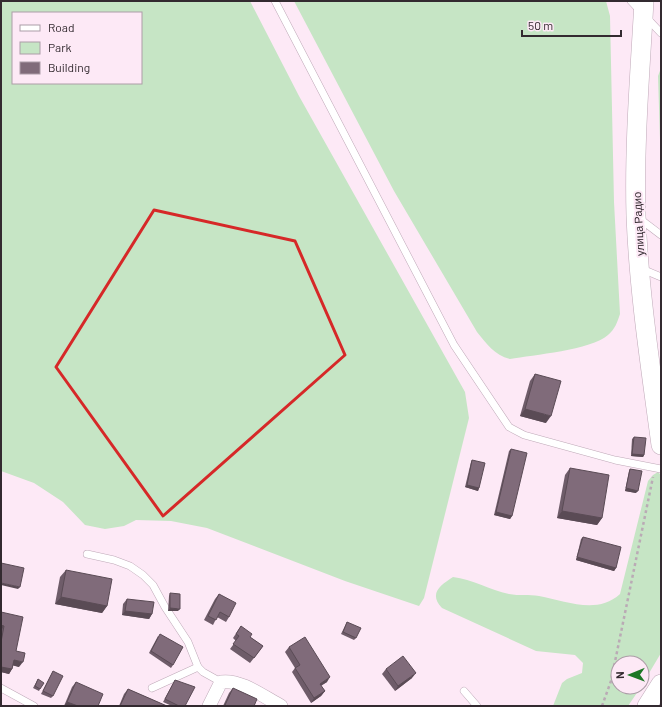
<svg xmlns="http://www.w3.org/2000/svg" width="662" height="707" viewBox="0 0 662 707" font-family="Barlow,sans-serif">
	<rect width="100%" height="100%" fill="#fde9f6"/>
	<g fill="#c6e5c5" fill-rule="evenodd">
		<path d="M1,1H250L299,96L465,392L469,418L424,598L419,606L345,581L207,528L171,521L136,520L124,526L105,529L85,525L63,502L34,483L1,471ZM13,13H141V83H13Z"/>
		<path d="M294,1H606L610,16L614,202L620,314C617,323 615,329 608,335C591,350 533,355 510,359C494,355 487,344 477,332L394,191Z"/>
		<path d="M661,68V171L658,76Z"/>
		<path d="M658,472L661,475V653L642,685V663H618V687H641L628,706H553L562,683L567,679L582,673L583,663L575,655L536,651L442,608C428,593 441,585 453,577C472,579 490,590 509,594C519,596 529,594 539,596C566,601 597,615 620,594L648,481L653,475Z"/>
	</g>
	<g fill="none" stroke-linecap="round" stroke-linejoin="round">
		<g stroke="#bfa9b8" stroke-width="8">
			<g id="service">
				<path d="M275,1L454,345L509,427L524,435L615,460L661,469"/>
				<path d="M631,1L661,33"/>
				<path d="M640,219L661,235"/>
				<path d="M642,269L661,277"/>
				<path d="M87,554L114,560L130,566L143,575L153,585L165,607L188,642L198,667L203,672L221,682"/>
				<path d="M1,688L34,706"/>
				<path d="M152,688L198,667"/>
				<path d="M464,691L477,706"/>
			</g>
		</g>
		<g stroke="#bfa9b8" stroke-width="14">
			<path id="minor" d="M209,706L221,682C241,679 264,697 281,706"/>
		</g>
		<g stroke="#bfa9b8" stroke-width="20">
			<g id="secondary">
				<path d="M644,1C640,73 634,144 636,216C639,293 651,370 661,445"/>
				<path d="M647,706L661,684"/>
			</g>
		</g>
		<path stroke="#baaab5" stroke-width="2.5" stroke-dasharray="3 3" stroke-linecap="butt" d="M602,706L611,681L653,477"/>
		<use href="#service" stroke="#fff" stroke-width="7"/>
		<use href="#minor" stroke="#fff" stroke-width="13"/>
		<use href="#secondary" stroke="#fff" stroke-width="19"/>
	</g>
	<g fill="#6e5c69">
		<path d="M535,374L546,423L520,416L530,381Z"/>
		<path d="M634,437L644,455L643,457L631,456L632,439Z"/>
		<path d="M511,449L512,516L510,519L494,515L509,451Z"/>
		<path d="M472,460L479,488L478,491L465,487L471,462Z"/>
		<path d="M570,468L602,518L597,525L557,518L565,475Z"/>
		<path d="M630,469L636,493L625,491L629,471Z"/>
		<path d="M583,537L616,568L614,571L576,560L581,539Z"/>
		<path d="M66,570L107,606L102,613L55,604L60,577Z"/>
		<path d="M170,593L178,611H168L169,596Z"/>
		<path d="M219,594L229,617L226,622L217,617L213,625L204,620L215,599Z"/>
		<path d="M127,599L152,614L149,619L122,615L123,604Z"/>
		<path d="M1,612L16,651L19,667L13,665L12,669L9,674L1,672Z"/>
		<path d="M347,622L356,638L354,640L341,634Z"/>
		<path d="M241,626L250,637L263,646L250,663L230,649L236,641L233,638Z"/>
		<path d="M158,636L173,665L171,668L149,653Z"/>
		<path d="M289,647L327,682L321,686L325,691L321,696L311,703L292,672L295,668L285,652Z"/>
		<path d="M386,669L412,678L395,691L382,674Z"/>
		<path d="M53,671V696L51,698L41,694Z"/>
		<path d="M38,679L40,689L39,691L33,688Z"/>
		<path d="M175,680L185,706H172L163,702Z"/>
		<path d="M76,682L98,706H64L72,687Z"/>
		<path d="M233,688L254,706H223L229,693Z"/>
		<path d="M128,689L167,706H119L124,694Z"/>
	</g>
	<g fill="#5a4b55">
		<path d="M525,409L551,416L546,423L520,416Z"/>
		<path d="M632,454L644,455L643,457L631,456Z"/>
		<path d="M467,485L479,488L478,491L465,487Z"/>
		<path d="M626,488L638,491L636,493L625,491Z"/>
		<path d="M562,511L602,518L597,525L557,518Z"/>
		<path d="M496,512L512,516L510,519L494,515Z"/>
		<path d="M577,557L616,568L614,571L576,560Z"/>
		<path d="M1,583L20,587L18,589L1,585Z"/>
		<path d="M61,597L107,606L102,613L55,604Z"/>
		<path d="M170,608L180,609L178,611H168Z"/>
		<path d="M125,611L152,614L149,619L122,615Z"/>
		<path d="M1,625L4,626L1,631Z"/>
		<path d="M14,660L23,662L19,667L11,665Z"/>
		<path d="M1,667L12,669L9,674L1,672Z"/>
		<path d="M416,673L412,678L395,691L398,686Z"/>
		<path d="M330,677L327,682L316,688L320,684Z"/>
		<path d="M325,691L321,696L311,703L314,698Z"/>
		<path d="M67,702L78,706H64Z"/>
	</g>
	<g fill="#806b7a" stroke="#5a4b55">
		<path d="M535,374L561,381L551,416L525,409Z"/>
		<path d="M634,437L646,438L644,455L632,454Z"/>
		<path d="M511,449L527,453L512,516L496,512Z"/>
		<path d="M472,460L485,463L479,488L467,485Z"/>
		<path d="M570,468L609,475L602,518L562,511Z"/>
		<path d="M630,469L642,471L638,491L626,488Z"/>
		<path d="M583,537L621,547L616,568L577,557Z"/>
		<path d="M1,563L24,568L20,587L1,583Z"/>
		<path d="M66,570L112,579L107,606L61,597Z"/>
		<path d="M170,593L180,594V609L170,608Z"/>
		<path d="M219,594L236,603L229,617L220,612L216,620L208,616Z"/>
		<path d="M127,599L154,602L152,614L125,611Z"/>
		<path d="M1,612L23,617L16,651L25,653L24,658L23,662L14,660L12,669L1,667V642L4,626L1,625Z"/>
		<path d="M347,622L361,628L356,638L343,632Z"/>
		<path d="M241,626L252,634L250,637L263,646L254,658L233,644L239,636L236,634Z"/>
		<path d="M160,634L183,647L173,665L151,651Z"/>
		<path d="M305,637L330,677L320,684L325,691L314,698L295,668L300,665L289,647Z"/>
		<path d="M403,656L416,673L398,686L386,669Z"/>
		<path d="M53,671L63,676L53,696L43,691Z"/>
		<path d="M38,679L44,683L40,689L35,686Z"/>
		<path d="M175,680L195,687L185,706H179L165,699Z"/>
		<path d="M76,682L103,694L98,706H78L67,702Z"/>
		<path d="M233,688L257,699L254,706H227L225,705Z"/>
		<path d="M128,689L167,706H120Z"/>
	</g>
	<path fill="none" stroke="#d62828" stroke-width="3" stroke-linejoin="round" d="M154,210L295,241L345,355L163,516L56,367Z"/>
	<g text-anchor="middle" dominant-baseline="central" stroke-width="4" stroke-linejoin="round" paint-order="stroke">
		<g font-size="11" fill="#332a30" stroke="#fde9f6">
			<text transform="translate(638 224) rotate(-93)">улица Радио</text>
		</g>
	</g>
	<rect width="662" height="707" fill="none" stroke="#332a30" stroke-width="4"/>
	<rect x="12" y="12" width="130" height="72" fill="#fde9f6" stroke="#ac9da7"/>
	<rect x="20" y="25" width="20" height="6" fill="#ffffff" stroke="#ac9da7"/>
	<text x="48" y="32" font-size="12" fill="#332a30">Road</text>
	<rect x="20" y="42" width="20" height="12" fill="#c6e5c5" stroke="#ac9da7"/>
	<text x="48" y="52" font-size="12" fill="#332a30">Park</text>
	<rect x="20" y="62" width="20" height="12" fill="#806b7a" stroke="#ac9da7"/>
	<text x="48" y="72" font-size="12" fill="#332a30">Building</text>
	<g transform="translate(630 675) rotate(269)"><circle r="19" fill="#fde9f6" stroke="#ac9da7"/>
	<path d="M0-3L7 15L0 10L-7 15Z" fill="#1d7826"/>
	<text y="-6" font-size="11" font-weight="bold" text-anchor="middle" fill="#332a30">N</text>
	</g>
	<path d="M522 30v6h99v-6" fill="none" stroke="#332a30" stroke-width="2"/>
	<text x="528" y="30" font-size="12" fill="#332a30" stroke="#fde9f6" stroke-width="3" paint-order="stroke">50 m</text>
</svg>
